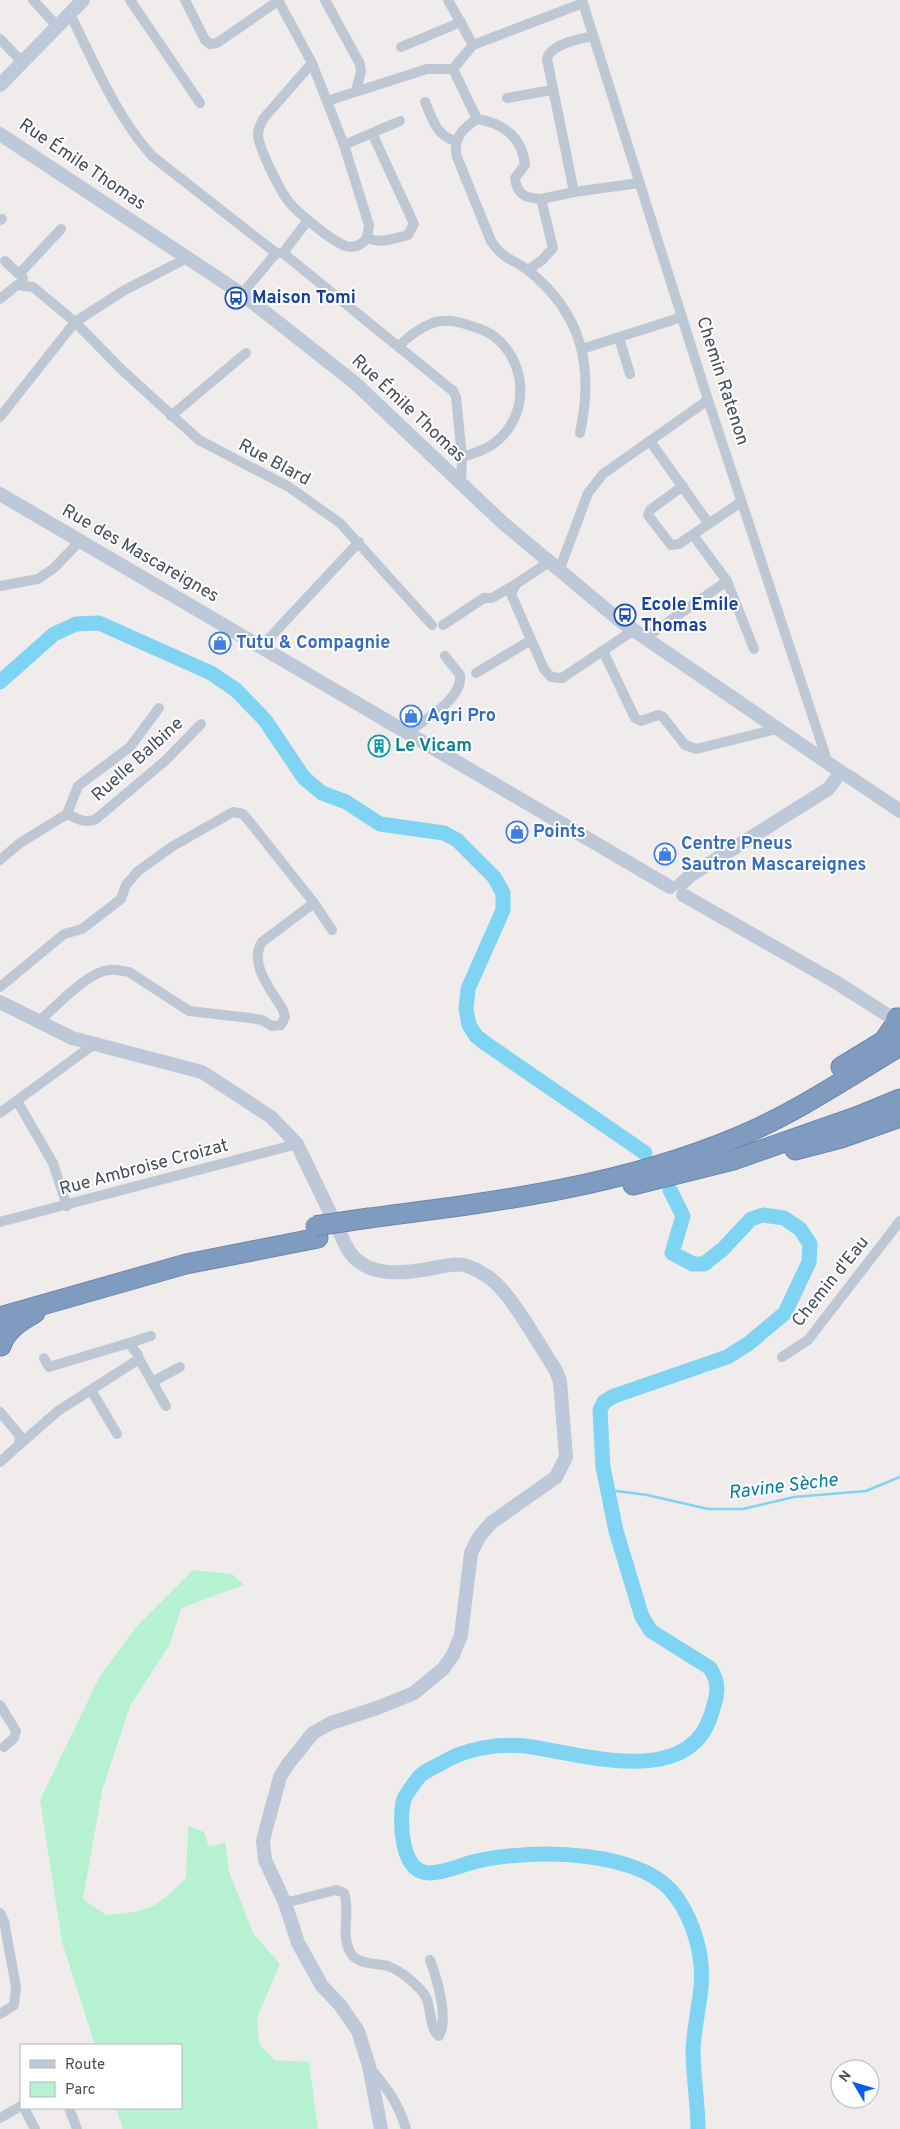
<svg xmlns="http://www.w3.org/2000/svg" width="900" height="2129" viewBox="0 0 900 2129" font-family="Overpass,sans-serif">
	<rect width="100%" height="100%" fill="#f0ecec"/>
	<path fill="#b6f2d1" d="M193,1570L232,1574L244,1585L181,1608L170,1644L130,1706L102,1791L83,1899L106,1915C149,1912 156,1908 186,1878L188,1826L204,1832L209,1847L225,1842L229,1871L253,1933L280,1964L257,2018L259,2044L275,2060L309,2062L318,2129H123L116,2108H181V2045H95L62,1942L40,1800L100,1676L136,1627Z"/>
	<g fill="none" stroke-linecap="round" stroke-linejoin="round">
		<path stroke="#7fd3f3" stroke-width="2.5" d="M609,1490L647,1495L708,1509H743L794,1497L866,1491L900,1477"/>
		<g stroke="#7fd3f3" stroke-width="15">
			<path d="M0,682L54,634L76,624L99,623L211,673L236,690L265,720L304,778L322,793L346,802L380,824L444,833L457,840L494,877L503,893V910L468,989L466,1009L469,1025L476,1036L485,1043L645,1153"/>
			<path d="M670,1190L683,1216L672,1253L693,1264H704L723,1249L751,1219L763,1215L784,1218L800,1229L810,1244L809,1262L785,1313L748,1344L727,1357L614,1396L604,1402L600,1410L603,1467L616,1531L642,1617L651,1631L710,1668C721,1685 717,1697 711,1715C688,1790 580,1753 525,1746C496,1743 464,1749 440,1764C433,1768 424,1771 419,1777C414,1784 405,1794 403,1802C400,1822 400,1872 429,1873C447,1873 464,1863 482,1860C534,1849 644,1849 677,1898C694,1922 704,1957 701,1987C699,2008 694,2028 693,2050C693,2076 698,2103 698,2129"/>
		</g>
		<g stroke="#6b85ac" stroke-width="21">
			<g id="highway">
				<path d="M885,1039L894,1026L896,1018H900"/>
				<path d="M841,1067L900,1031"/>
				<path d="M795,1150L841,1138L900,1117"/>
				<path d="M633,1185L733,1160L856,1117L900,1099"/>
				<path d="M369,1218C494,1202 620,1187 738,1137C795,1113 847,1078 900,1046"/>
				<path d="M0,1317L186,1264L318,1238"/>
				<path d="M1,1346C6,1330 21,1321 35,1313"/>
			</g>
		</g>
		<g stroke="#bec8d4" stroke-width="10">
			<path d="M33,0L57,26"/>
			<path d="M130,0L200,103"/>
			<path d="M185,0L205,40L210,44L217,43L278,1"/>
			<path d="M278,0L312,63L344,145L369,225L367,238C362,244 355,249 346,246C331,241 295,211 286,198C278,186 258,147 258,134C258,128 261,124 263,119L312,63"/>
			<path d="M325,0L360,64L361,72L356,90"/>
			<path d="M448,0L473,45"/>
			<path d="M582,0L708,400L825,754L824,762"/>
			<path d="M70,14C94,62 116,116 152,156L276,253"/>
			<path d="M0,39L22,62"/>
			<path d="M401,47L461,22"/>
			<path d="M453,69L477,119C502,123 522,136 525,165L515,178C517,195 525,198 541,199L553,248L542,260L528,270"/>
			<path d="M507,98L552,90"/>
			<path d="M327,101L427,69H453L473,45L583,3"/>
			<path d="M425,102C433,120 436,135 455,141"/>
			<path d="M477,119C463,128 452,139 457,157L491,241C505,262 513,258 529,271C583,315 594,368 580,433"/>
			<path d="M344,145L400,121"/>
			<path d="M574,192L547,59C550,44 580,39 593,36"/>
			<path d="M541,199L574,192L639,183"/>
			<path d="M0,220L2,219"/>
			<path d="M367,238C381,244 393,239 408,235L414,224L372,133"/>
			<path d="M283,253L453,391L456,397L462,457L461,483"/>
			<path d="M5,261L23,278"/>
			<path d="M20,273L61,229"/>
			<path d="M242,294L276,253H283L308,220"/>
			<path d="M0,299L17,285L33,287L75,322L122,370L199,440L289,487L340,523L432,625"/>
			<path d="M619,338L630,374"/>
			<path d="M399,346C408,337 418,329 430,324C443,318 458,321 471,326C478,328 489,332 495,337C528,364 529,414 497,441C487,450 474,453 462,457"/>
			<path d="M582,349L682,317"/>
			<path d="M171,416L246,353"/>
			<path d="M0,417L75,322L123,291L187,258"/>
			<path d="M650,441L709,524"/>
			<path d="M683,486L650,510L648,515L671,545L679,544L741,502"/>
			<path d="M693,535L727,581L754,649"/>
			<path d="M549,562L516,584L511,594L544,669L551,677L562,678L634,630"/>
			<path d="M559,571L588,493L603,474L708,400"/>
			<path d="M0,586L38,579L54,568L80,541"/>
			<path d="M443,625L484,598H492L516,584"/>
			<path d="M645,638L727,581"/>
			<path d="M261,647L359,542"/>
			<path d="M603,651L635,718L641,721L658,715L663,717L685,745L696,749L777,729"/>
			<path d="M476,673L531,640"/>
			<path d="M407,733C425,719 463,699 460,675L445,656"/>
			<path d="M67,814C78,819 85,824 96,819L165,761L201,724"/>
			<path d="M0,860L20,843L67,814L78,786L130,747L159,708"/>
			<path d="M0,987L64,934L82,929L121,899L126,885L138,871L173,846L233,812L243,814L249,821L314,903L332,930"/>
			<path d="M39,1021C56,1007 87,972 109,970C116,969 122,971 129,972L189,1011L250,1018L262,1020L272,1026L281,1025L285,1017L283,1010C272,991 248,964 262,942L314,903"/>
			<path d="M17,1101L53,1163L67,1206"/>
			<path d="M0,1113L93,1045"/>
			<path d="M0,1222L297,1144"/>
			<path d="M129,1343L151,1336"/>
			<path d="M782,1357L808,1340L900,1221"/>
			<path d="M139,1359L166,1406"/>
			<path d="M152,1382L180,1367"/>
			<path d="M91,1390L117,1434"/>
			<path d="M0,1412L20,1436L19,1445L0,1462"/>
			<path d="M19,1445L58,1411L139,1359L138,1355L129,1343L49,1367L44,1358"/>
			<path d="M0,1705L16,1731L14,1738L4,1747"/>
			<path d="M285,1903L336,1890L344,1893C351,1912 340,1933 350,1952C357,1965 376,1963 388,1966C395,1969 402,1973 408,1978C414,1983 422,1990 426,1997C431,2007 430,2031 439,2036C449,2018 437,1979 430,1960"/>
			<path d="M0,1913L4,1921L16,1987L14,2005L0,2014"/>
			<path d="M369,2067C386,2086 399,2104 406,2129"/>
			<path d="M24,2108L35,2129"/>
			<path d="M69,2108L77,2129"/>
			<path d="M0,2118L21,2106"/>
		</g>
		<g stroke="#bdc8d8" stroke-width="14">
			<path d="M0,85L83,0"/>
			<path d="M0,134L242,294L355,383L503,523L619,620L844,774"/>
			<path d="M0,494L670,887"/>
			<path d="M848,776L900,811"/>
			<path d="M681,884L691,875L828,789L835,780"/>
			<path d="M683,895L834,981L900,1023"/>
			<path d="M0,1002L72,1038L202,1072L271,1117L297,1144L346,1246C363,1279 402,1274 434,1268C444,1266 454,1263 464,1265C471,1267 479,1271 485,1275C508,1287 539,1345 555,1369L560,1381L566,1457L556,1477L491,1523L479,1537L471,1553L461,1635L453,1655L443,1669L414,1693L377,1708L331,1723L313,1733L288,1764L280,1777L266,1829L263,1841L265,1860L285,1903L298,1943L322,1986L340,2005L358,2031L369,2066L381,2129"/>
		</g>
		<use href="#highway" stroke="#809bc0" stroke-width="19"/>
		<g stroke="#6b85ac" stroke-width="21" stroke-linecap="butt">
			<path id="highway-bridge" d="M315,1226L369,1218"/>
		</g>
		<use href="#highway-bridge" stroke="#809bc0" stroke-width="19"/>
	</g>
	<defs>
		<g id="bus-ring" transform="scale(1.125)"><circle r="9.5" fill="#fff" stroke="#1a4fb4" stroke-width="1.5"/><path d="M-5-6H5V4H4V6H2V4H-2V6H-4V4H-5ZM-3.5-4V0h7V-4ZM-3.5 1.2v1.5H-2V1.2ZM2 1.2v1.5H3.5V1.2Z" fill="#1a4fb4"/></g>
		<g id="shop-ring" transform="scale(1.125)"><circle r="9.5" fill="#fff" stroke="#3f7fe0" stroke-width="1.5"/><path d="M-5-2.5h2.3a2.7 3.5 0 0 1 5.4 0H5L5.5 6h-11ZM-1.5-2.5h3a1.5 2.3 0 0 0-3 0Z" fill="#3f7fe0"/></g>
		<g id="building-ring" transform="scale(1.125)"><circle r="9.5" fill="#fff" stroke="#0f9aa8" stroke-width="1.5"/><path d="M-4-6H4V6H1V3H-1V6H-4ZM-2.5-4.3h1.7v1.8h-1.7ZM.8-4.3h1.7v1.8H.8ZM-2.5-1h1.7V.8h-1.7ZM.8-1h1.7V.8H.8Z" fill="#0f9aa8"/></g>
	</defs>
	<g fill-rule="evenodd">
		<use href="#bus-ring" x="236" y="298"/>
		<use href="#bus-ring" x="625" y="615"/>
		<use href="#shop-ring" x="220" y="643"/>
		<use href="#shop-ring" x="411" y="716"/>
		<use href="#building-ring" x="379" y="746"/>
		<use href="#shop-ring" x="517" y="832"/>
		<use href="#shop-ring" x="665" y="854"/>
	</g>
	<g text-anchor="middle" dominant-baseline="central" stroke-width="4" stroke-linejoin="round" paint-order="stroke">
		<g font-size="18" fill="#444e5b" stroke="#fff">
			<text transform="translate(82 165) rotate(34)">Rue Émile Thomas</text>
			<text transform="translate(722 381) rotate(72)">Chemin Ratenon</text>
			<text transform="translate(408 409) rotate(43)">Rue Émile Thomas</text>
			<text transform="translate(274 463) rotate(28)">Rue Blard</text>
			<text transform="translate(140 554) rotate(30)">Rue des Mascareignes</text>
			<text transform="translate(138 760) rotate(-42)">Ruelle Balbine</text>
			<text transform="translate(144 1168) rotate(-15)">Rue Ambroise Croizat</text>
			<text transform="translate(831 1282) rotate(-51)">Chemin d'Eau</text>
		</g>
		<g font-size="18" font-weight="bold" fill="#164399" stroke="#fff" text-anchor="start">
			<text x="252" y="298">Maison Tomi</text>
			<text x="641" y="605">Ecole Emile<tspan x="641" dy="21">Thomas</tspan></text>
		</g>
		<g font-size="18" font-weight="bold" fill="#366cbe" stroke="#fff" text-anchor="start">
			<text x="236" y="643">Tutu &amp; Compagnie</text>
			<text x="427" y="716">Agri Pro</text>
			<text x="533" y="832">Points</text>
			<text x="681" y="844">Centre Pneus<tspan x="681" dy="21">Sautron Mascareignes</tspan></text>
		</g>
		<g font-size="18" font-weight="bold" fill="#0d838f" stroke="#fff" text-anchor="start">
			<text x="395" y="746">Le Vicam</text>
		</g>
		<g font-size="19" font-style="italic" fill="#027aa9" stroke="#fff">
			<text transform="translate(783 1487) rotate(-7)">Ravine Sèche</text>
		</g>
	</g>
	<rect x="20" y="2044" width="162" height="65" fill="#ffffff" stroke="#b4b8bd"/>
	<rect x="30" y="2060" width="25" height="8" fill="#bdc8d8" stroke="#b4b8bd"/>
	<text x="65" y="2069" font-size="15" fill="#444e5b">Route</text>
	<rect x="30" y="2082" width="25" height="15" fill="#b6f2d1" stroke="#b4b8bd"/>
	<text x="65" y="2094" font-size="15" fill="#444e5b">Parc</text>
	<g transform="translate(855 2084) rotate(308)"><circle r="24" fill="#ffffff" stroke="#b4b8bd"/>
	<path d="M0-4L9 19L0 12L-9 19Z" fill="#0a5dec"/>
	<text y="-8" font-size="14" font-weight="bold" text-anchor="middle" fill="#444e5b">N</text>
	</g>
</svg>
